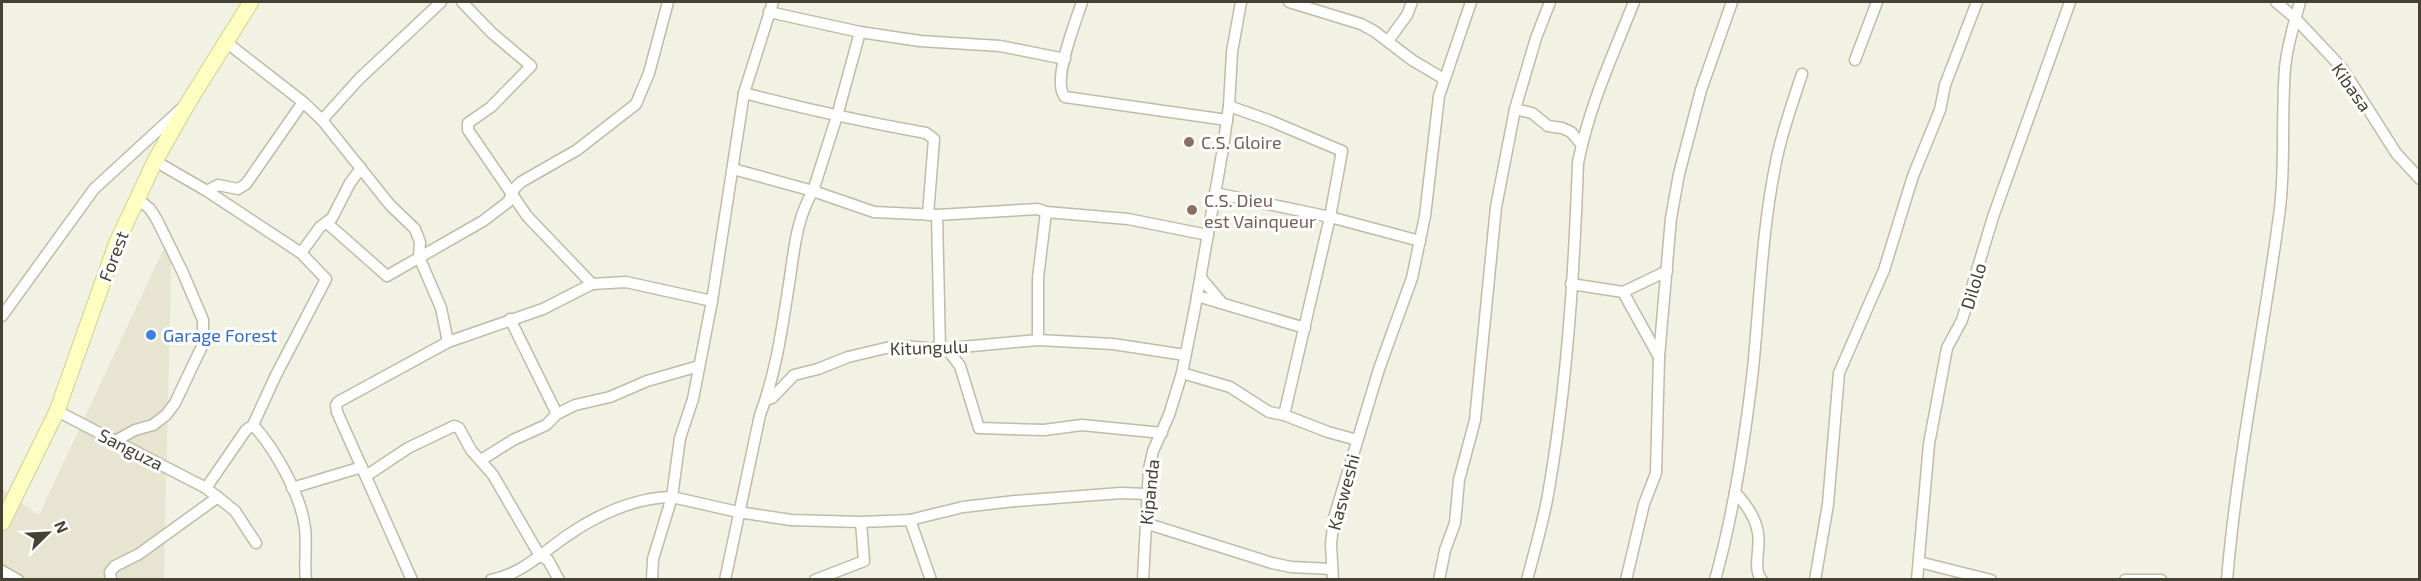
<svg xmlns="http://www.w3.org/2000/svg" width="2421" height="581" viewBox="0 0 2421 581" font-family="'Exo 2',sans-serif">
	<rect width="100%" height="100%" fill="#f2f2e4"/>
	<path fill="#e7e5d2" d="M172,231L164,579H2V489L39,515Z"/>
	<g fill="none" stroke-linecap="round" stroke-linejoin="round">
		<g stroke="#bebca6" stroke-width="13">
			<g id="street">
				<path d="M462,2L492,33L531,66L491,107L468,123V130L527,216L592,284"/>
				<path d="M1082,2C1076,21 1051,82 1065,97L1227,120"/>
				<path d="M1289,2L1361,24L1374,31L1412,60L1444,79"/>
				<path d="M2276,2L2295,18L2342,68L2396,153L2420,179"/>
				<path d="M769,12L860,32L920,41L1000,46L1065,59"/>
				<path d="M1388,41L1407,15L1412,2"/>
				<path d="M226,42L303,102L322,120L390,205L415,229L420,242L419,257L441,308L448,342"/>
				<path d="M1855,60L1877,2"/>
				<path d="M744,93C805,109 864,122 926,133L934,139L928,215"/>
				<path d="M1229,106L1271,121L1342,151L1330,217L1284,415"/>
				<path d="M1515,109L1532,113L1548,126L1562,128L1571,132L1582,145"/>
				<path d="M322,120L359,79L441,2"/>
				<path d="M155,161L207,191L301,253L326,279L276,375L253,425L246,430L206,488"/>
				<path d="M733,169L813,191L874,212L937,215L1038,209L1046,212L1128,219L1208,235"/>
				<path d="M207,191L218,185L238,189L246,184L303,102"/>
				<path d="M1215,193L1330,217L1420,241"/>
				<path d="M937,215L940,349"/>
				<path d="M327,223L387,276L483,221L508,202L515,188L521,182L577,150L636,104L649,73L668,2"/>
				<path d="M301,253L320,227L332,218L350,183L361,168"/>
				<path d="M1201,278L1222,303"/>
				<path d="M1571,284L1623,292L1667,271"/>
				<path d="M1623,292L1659,357"/>
				<path d="M1197,296L1305,328"/>
				<path d="M2,316L94,189L181,109"/>
				<path d="M510,319L557,414"/>
				<path d="M1038,340V278L1046,212"/>
				<path d="M947,349L960,366L979,428L1044,430L1082,425L1162,433"/>
				<path d="M1182,373L1230,387L1269,412L1284,415L1328,432L1357,440"/>
				<path d="M766,400L772,398L794,375L818,369L848,357L886,348L902,346L940,349L1038,340L1113,344L1185,355"/>
				<path d="M57,411L206,488L235,511L256,543"/>
				<path d="M253,425C275,449 301,495 305,528C307,545 304,563 306,580"/>
				<path d="M117,440L135,430L153,425L166,415L175,403L203,344V320L183,273L157,220L150,209L137,198"/>
				<path d="M481,460L513,440L546,425L557,414L575,405L610,397L647,381L699,366"/>
				<path d="M366,476L408,448L454,426L459,428L471,450L493,475L540,556L548,560L559,580"/>
				<path d="M292,488L362,467"/>
				<path d="M1735,492C1745,503 1756,518 1758,533C1761,547 1752,570 1762,580"/>
				<path d="M910,520L931,580"/>
				<path d="M1145,523L1272,563L1291,567L1332,569"/>
				<path d="M1919,562L1991,580"/>
				<path d="M2,571L18,580"/>
				<path d="M111,580L110,572L115,566L139,554L218,497"/>
				<path d="M412,580L337,412L336,405L338,402L448,342L543,309L592,284L626,282L712,301"/>
				<path d="M491,580C522,574 543,552 568,535C597,515 636,497 672,497L738,512L791,520L861,522L910,520L963,507L1015,501L1121,493L1146,494"/>
				<path d="M652,580L653,559L672,497L680,438L693,399L712,301L744,93L773,2"/>
				<path d="M725,580L760,415C776,373 782,328 789,284C794,252 796,219 813,191L837,116L860,32"/>
				<path d="M815,580L864,561L861,522"/>
				<path d="M1143,580L1149,469L1153,451L1169,415L1182,373L1195,308L1222,154L1229,106L1232,52L1241,2"/>
				<path d="M1333,580L1331,544L1334,518L1379,369L1412,278L1425,216L1439,96L1471,2"/>
				<path d="M1439,580L1445,550L1455,523L1459,480L1475,420L1496,207L1515,109L1536,38L1550,2"/>
				<path d="M1527,580C1534,553 1542,526 1547,500C1567,389 1574,275 1578,163C1589,106 1613,55 1634,2"/>
				<path d="M1626,580L1644,504L1656,473L1659,357L1671,218L1679,174L1701,90L1732,2"/>
				<path d="M1715,580C1734,512 1745,439 1753,369C1760,298 1762,227 1777,157C1783,129 1793,101 1802,74"/>
				<path d="M1815,580L1828,504L1839,373L1884,270L1913,176L1940,110L1945,85L1977,2"/>
				<path d="M1917,580L1929,444L1947,348L1962,320L1993,217L2070,2"/>
				<path d="M2125,580H2161"/>
				<path d="M2227,580C2237,460 2262,342 2278,223C2286,172 2281,120 2285,68C2287,46 2294,23 2300,2"/>
			</g>
		</g>
		<g stroke="#d0d090" stroke-width="17">
			<path id="secondary" d="M2,523L57,411L117,242L155,161L188,103L251,2"/>
		</g>
		<use href="#street" stroke="#fff" stroke-width="10"/>
		<use href="#secondary" stroke="#feffc1" stroke-width="15"/>
	</g>
	<g fill="#8d6e63" stroke="#fff" stroke-width="2">
		<circle cx="1189" cy="142" r="6"/>
		<circle cx="1192" cy="210" r="6"/>
	</g>
	<circle fill="#3f7fe0" stroke="#fff" stroke-width="2" cx="151" cy="335" r="6"/>
	<g text-anchor="middle" dominant-baseline="central" stroke-width="6" stroke-linejoin="round" paint-order="stroke">
		<g font-size="18" fill="#454234" stroke="#fff">
			<text transform="translate(2352 87) rotate(55)">Kibasa</text>
			<text transform="translate(113 256) rotate(-69)">Forest</text>
			<text transform="translate(1973 286) rotate(-73)">Dilolo</text>
			<text transform="translate(929 347) rotate(-2)">Kitungulu</text>
			<text transform="translate(131 449) rotate(27)">Sanguza</text>
			<text transform="translate(1149 492) rotate(-84)">Kipanda</text>
			<text transform="translate(1343 492) rotate(-75)">Kasweshi</text>
		</g>
		<g font-size="18" fill="#785e54" stroke="#fff" text-anchor="start">
			<text x="1201" y="142">C.S. Gloire</text>
			<text x="1204" y="200">C.S. Dieu<tspan x="1204" dy="21">est Vainqueur</tspan></text>
		</g>
		<g font-size="18" fill="#366cbe" stroke="#fff" text-anchor="start">
			<text x="163" y="335">Garage Forest</text>
		</g>
	</g>
	<rect width="2421" height="581" fill="none" stroke="#454234" stroke-width="6"/>
	<g transform="translate(48 533) rotate(66)" stroke="#ffffff" stroke-width="4.5" paint-order="stroke">
	<path d="M0-4.5L10 22L0 15L-10 22Z" fill="#454234"/>
	<text y="-9" font-size="16" font-weight="bold" text-anchor="middle" fill="#454234">N</text>
	</g>
</svg>
